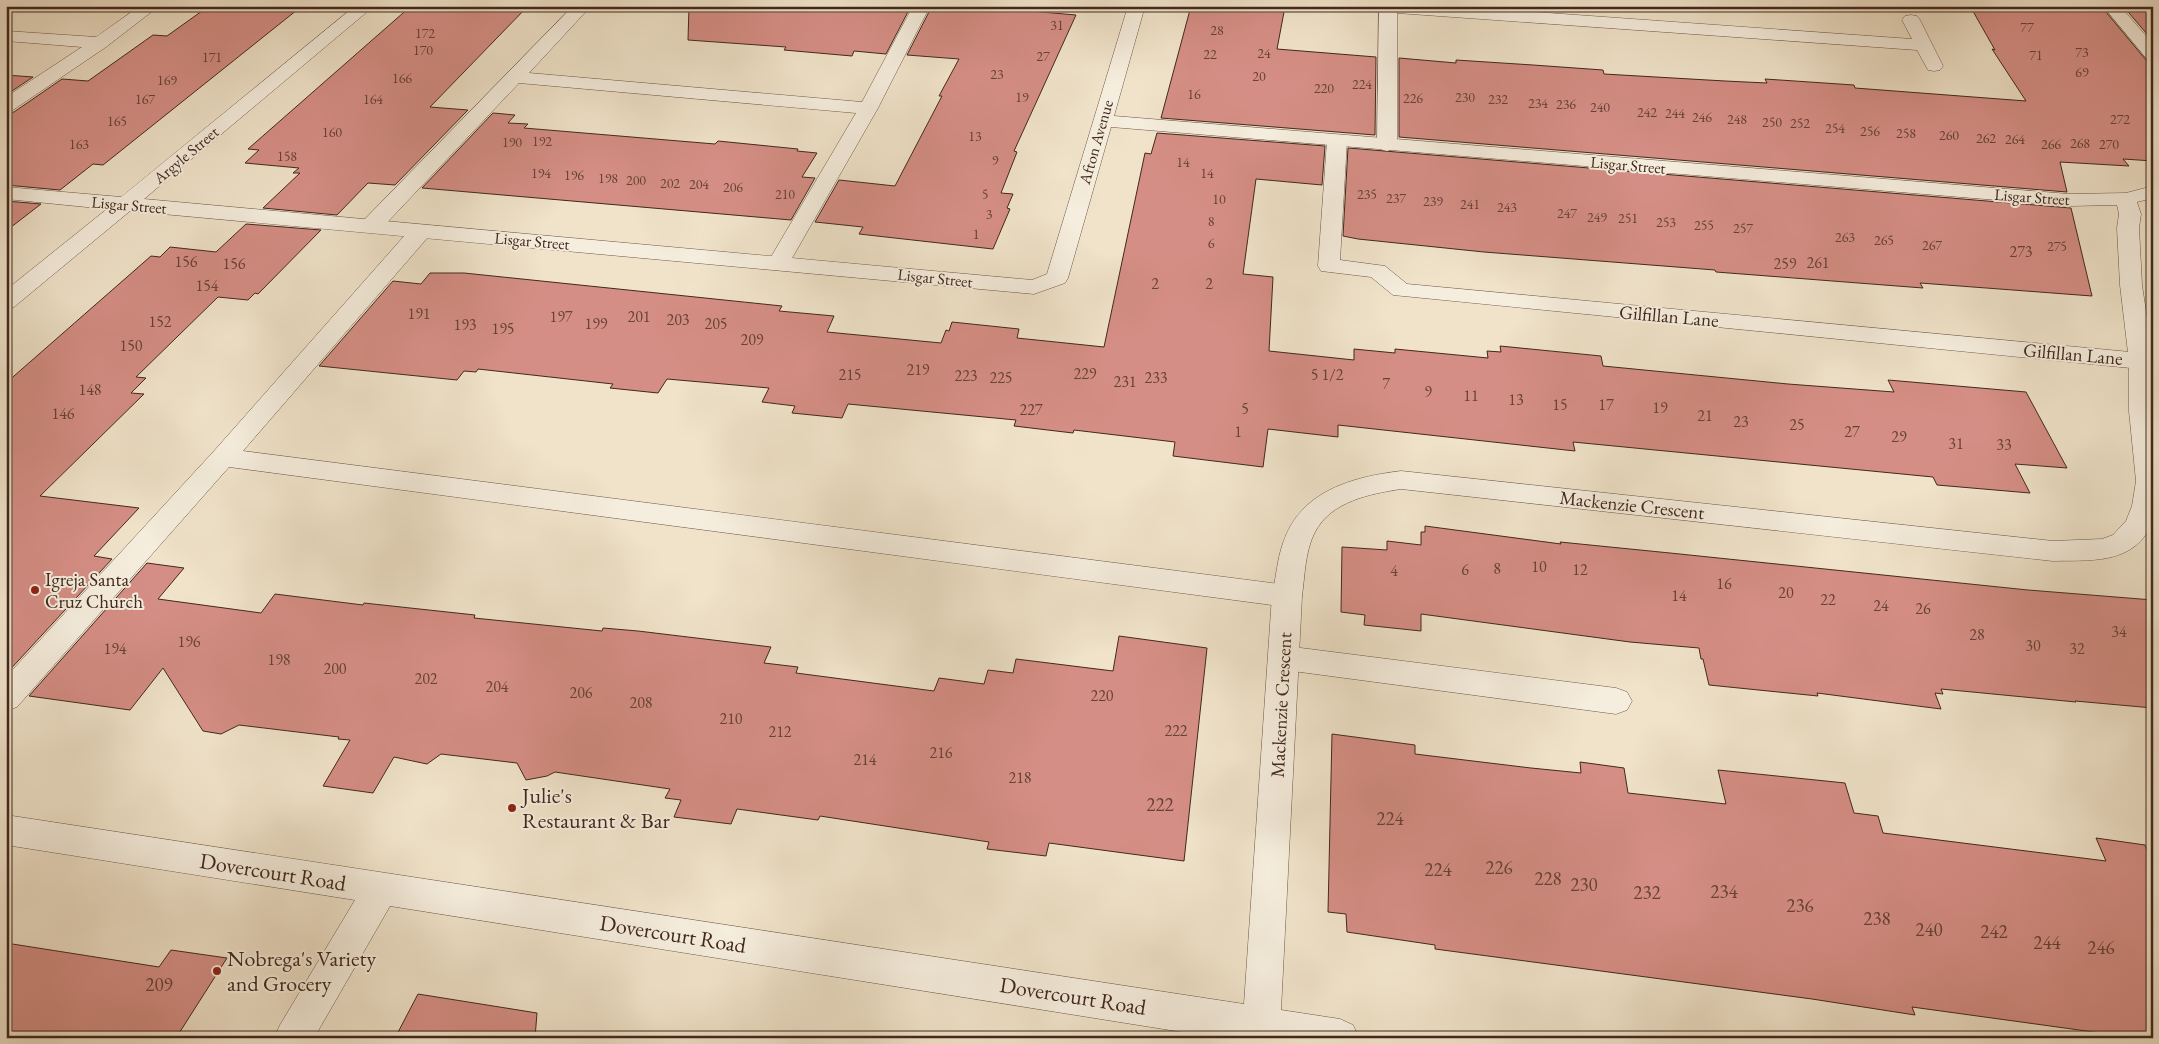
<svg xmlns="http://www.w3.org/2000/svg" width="2159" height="1044" viewBox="0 0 2159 1044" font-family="'EB Garamond',serif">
	<rect width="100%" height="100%" fill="#f0e3ca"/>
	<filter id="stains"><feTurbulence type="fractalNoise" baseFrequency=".004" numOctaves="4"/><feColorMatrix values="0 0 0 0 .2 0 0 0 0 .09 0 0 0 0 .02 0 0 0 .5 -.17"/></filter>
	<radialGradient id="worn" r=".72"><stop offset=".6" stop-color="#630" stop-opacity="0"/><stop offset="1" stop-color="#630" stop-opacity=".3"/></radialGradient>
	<g fill="#d58e85" stroke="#41281d">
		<path d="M209,6H302L103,165L93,164L60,190L6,185V114L14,112L62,79L88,81L153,35L167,36Z"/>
		<path d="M411,6H528L430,107L468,110L395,185L368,183L337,215L263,208L300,173H293L299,168L245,163L259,150L248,149Z"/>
		<path d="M689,6H911L886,54L854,51L852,56L784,50L786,47L688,40Z"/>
		<path d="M932,6H973L1076,15L1014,151L1017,152L1001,193L1013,194L1007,208L1010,209L993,249L859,234L863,227L815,222L839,180L895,186L942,96H939L959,59L907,55Z"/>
		<path d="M1191,6H1269L1268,10L1284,12L1277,49L1376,57L1375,135L1161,118Z"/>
		<path d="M1970,6H2101L2146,60L2153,62V161L2123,159L2129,166L2060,162L2067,192L1399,137V58L1456,63V60L1533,65L1603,70L1604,74L1725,81L1767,83L1765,79L1854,85L1855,88L2026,101L1992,49L1995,50Z"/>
		<path d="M2123,6H2153V41Z"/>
		<path d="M6,75L33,77L6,95Z"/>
		<path d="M493,113L515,115L508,123L528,124L524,128L715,144L718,141L798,149L797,151L817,153L802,177L815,178L791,220L422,188Z"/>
		<path d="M1157,133L1325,146L1322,185L1256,179L1243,274L1273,277L1269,351L1354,360V349L1395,353V349L1488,358L1487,351L1501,352L1500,346L1601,356L1603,366L1788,384L1894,392L1888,380L2026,392L2067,468L2015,464L2030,493L1937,485L1933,477L1573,442L1575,451L1338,425V437L1268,429L1263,467L1173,456L1175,442L1074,430L1073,433L1014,426L1016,420L848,404L842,418L792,413L795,406L762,402L769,388L667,379L658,393L610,388L613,384L478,369L476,372L464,371L457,380L319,366L393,281L421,284L430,273H464L782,306L779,311L834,316L827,332L941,343L946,330L949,331L952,322L1019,329L1017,338L1104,347L1145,153L1151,154Z"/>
		<path d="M1348,148L2071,208L2092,296L1920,283L1923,288L1716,272L1715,270L1484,252L1358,239L1343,236Z"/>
		<path d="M6,201L41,204L6,231Z"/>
		<path d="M246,224L321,230L258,294L255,293L248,300L218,297L136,377L146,378L131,393L144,394L40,496L139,508L94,556L112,559L6,674V383L151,256L160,257L170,247L216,252Z"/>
		<path d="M1425,526L1561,544L1560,542L1670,553L2028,590L2153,600V708L2075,701L2076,702L1941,689L1943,694L1935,693L1941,709L1817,693L1818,696L1709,685L1703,659H1701L1699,648L1630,642L1421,614V631L1364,625L1365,615L1341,612L1342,547L1387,550V541L1421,545V532H1425Z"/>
		<path d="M147,563L184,568L158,599L261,613L275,594L363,605L364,603L475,615L474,618L602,631L603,628L638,631L771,647L764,663L798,667L796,673L934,691L939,678L984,684L988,670L1013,673L1016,659L1113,671L1119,636L1207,648L1184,861L1049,843L1046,856L987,849L989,842L820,816L818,820L737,809L731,824L674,817L681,800L665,798L670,789L555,772L547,776L526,780L517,763L441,754L427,764L394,757L373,793L323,786L350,740L338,739L339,737L239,725L221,734L203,731L163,668L130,710L29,696Z"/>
		<path d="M1332,734L1415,745V754L1531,768L1581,773L1580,762L1624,768L1628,793L1726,804L1718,770L1845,783L1854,813L1878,816L1883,833L2106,861L2096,838L2145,845L2153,862V1038H2103L2101,1033L1912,1007L1915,1015L1812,999L1435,949V945L1347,932L1346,914L1328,912Z"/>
		<path d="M6,943L159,967L171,950L227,958L176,1038H6Z"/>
		<path d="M418,994L537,1013L535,1038H395Z"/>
	</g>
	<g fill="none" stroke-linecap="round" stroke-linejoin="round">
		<g stroke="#6d5748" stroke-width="1">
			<g id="service">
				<path d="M140,6H159L106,47L13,110L6,112V97L82,47L6,41V31L96,37Z"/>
				<path d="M573,6H591L529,73L862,102L913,6H930L878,108L787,267L779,269L771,267L768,262L856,113L519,83L380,230L372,231L364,230L361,225L364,220Z"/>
				<path d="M1379,6H1450L1912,39L1902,20L1905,16L1911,15L1917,16L1920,20L1943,66L1940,70L1934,71L1928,70L1917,50L1397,13V145L1394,149L1387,151L1380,149L1377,145Z"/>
				<path d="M1337,135L1344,137L1347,141L1340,260L1385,266L1407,284L2141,353L2150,356L2153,362L2150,366L2141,369L1393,295L1371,277L1321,271L1318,266L1327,141L1330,137Z"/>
				<path d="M421,225L429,226L432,231L429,236L243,451L1287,585L1297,588L1302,596L1297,604L1287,607L229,467L17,707L6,711V677L214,451L413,226Z"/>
				<path d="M1285,646L1616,688L1627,692L1632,701L1627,710L1616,714L1285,670L1274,666L1270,658L1274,650Z"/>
			</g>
		</g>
		<g stroke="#6d5748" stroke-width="1">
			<g id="minor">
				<path d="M355,6H374L144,199L1032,280L1047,274L1128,6H1145L1114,116L2069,194L2126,193L2153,186V198L2137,202L2141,214L2139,228L2142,285L2153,358V522C2134,565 2093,560 2053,561L1401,489C1370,494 1331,501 1315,532C1305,551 1305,575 1302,596L1281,1010L1340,1019L1353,1025L1359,1038H1220L390,906L314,1038H274L280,1025L355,900L6,845V815L1244,1004L1272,596C1276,578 1277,560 1283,543C1300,491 1352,477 1401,471L2053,541L2102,539L2113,535L2126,521L2132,506L2136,481L2129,411V361L2120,285L2117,228L2119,214L2117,205L2069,206L1111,127L1068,278L1065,283L1034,294L130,211L14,307L6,309V290L107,209L6,199V187L121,197Z"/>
				<path d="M2103,6H2120L2153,44V60L2147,59Z"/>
			</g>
		</g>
		<use href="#service" fill="#f5eddd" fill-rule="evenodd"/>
		<use href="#minor" fill="#f5eddd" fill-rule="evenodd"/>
	</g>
	<g fill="#8f2418" stroke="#f5eddd" stroke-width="2">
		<circle cx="35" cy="590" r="5"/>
		<circle cx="512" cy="808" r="5"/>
		<circle cx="217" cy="971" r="5"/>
	</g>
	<g text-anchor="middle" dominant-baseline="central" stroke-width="4" stroke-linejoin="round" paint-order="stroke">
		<g font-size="14" fill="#664237">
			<text x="1057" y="25">31</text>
			<text x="2027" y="27">77</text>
			<text x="1217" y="30">28</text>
			<text x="425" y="33">172</text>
			<text x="423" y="50">170</text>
			<text x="2082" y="52">73</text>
			<text x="1264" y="53">24</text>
			<text x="1210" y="54">22</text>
			<text x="2036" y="55">71</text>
			<text x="1043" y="56">27</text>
			<text x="212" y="57">171</text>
			<text x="2082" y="72">69</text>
			<text x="997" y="74">23</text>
			<text x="1259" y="76">20</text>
			<text x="402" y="78">166</text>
			<text x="167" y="80">169</text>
			<text x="1362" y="84">224</text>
			<text x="1324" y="88">220</text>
			<text x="1194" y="94">16</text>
			<text x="1022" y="97">19</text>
			<text x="1465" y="97">230</text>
			<text x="1413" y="98">226</text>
			<text x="145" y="99">167</text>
			<text x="373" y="99">164</text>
			<text x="1498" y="99">232</text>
			<text x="1538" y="103">234</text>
			<text x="1566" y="104">236</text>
			<text x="1600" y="107">240</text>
			<text x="1647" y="112">242</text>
			<text x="1675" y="113">244</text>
			<text x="1702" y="117">246</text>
			<text x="1737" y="119">248</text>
			<text x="2120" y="119">272</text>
			<text x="117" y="121">165</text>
			<text x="1772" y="122">250</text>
			<text x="1800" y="123">252</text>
			<text x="1835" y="128">254</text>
			<text x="1870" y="131">256</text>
			<text x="332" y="132">160</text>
			<text x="1906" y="133">258</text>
			<text x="1949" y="135">260</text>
			<text x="975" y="136">13</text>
			<text x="1986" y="138">262</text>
			<text x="2015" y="139">264</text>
			<text x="542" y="141">192</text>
			<text x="512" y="142">190</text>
			<text x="2080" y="143">268</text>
			<text x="79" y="144">163</text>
			<text x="2051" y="144">266</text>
			<text x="2109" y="144">270</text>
			<text x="287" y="156">158</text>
			<text x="995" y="160">9</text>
			<text x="1183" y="162">14</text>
			<text x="541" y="173">194</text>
			<text x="1207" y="173">14</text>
			<text x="574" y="175">196</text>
			<text x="608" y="178">198</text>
			<text x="636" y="180">200</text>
			<text x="670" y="183">202</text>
			<text x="699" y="184">204</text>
			<text x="733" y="187">206</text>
			<text x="785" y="194">210</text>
			<text x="985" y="194">5</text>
			<text x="1367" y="194">235</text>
			<text x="1396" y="198">237</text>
			<text x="1219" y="199">10</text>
			<text x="1433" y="201">239</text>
			<text x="1470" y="204">241</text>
			<text x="1507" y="207">243</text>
			<text x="1567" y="213">247</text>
			<text x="989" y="214">3</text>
			<text x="1597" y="217">249</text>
			<text x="1628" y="218">251</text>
			<text x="1211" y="221">8</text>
			<text x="1666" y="222">253</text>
			<text x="1704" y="225">255</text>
			<text x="1743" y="228">257</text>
			<text x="976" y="234">1</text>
			<text x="1845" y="237">263</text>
			<text x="1884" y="240">265</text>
			<text x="1211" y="243">6</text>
			<text x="1932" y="245">267</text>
			<text x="2057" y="246">275</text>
		</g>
		<g font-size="16" fill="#41281d" stroke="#f5eddd">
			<text transform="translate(1096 142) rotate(-74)">Afton Avenue</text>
			<text transform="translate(186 155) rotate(-40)">Argyle Street</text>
			<text transform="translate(1628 165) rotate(5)">Lisgar Street</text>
			<text transform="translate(2032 197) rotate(4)">Lisgar Street</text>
			<text transform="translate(129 205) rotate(5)">Lisgar Street</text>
			<text transform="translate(532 241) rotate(5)">Lisgar Street</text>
			<text transform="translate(935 278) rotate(6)">Lisgar Street</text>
		</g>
		<g font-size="16" fill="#664237">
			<text x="2021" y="251">273</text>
			<text x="186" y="261">156</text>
			<text x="1818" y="262">261</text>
			<text x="234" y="263">156</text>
			<text x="1785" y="263">259</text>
			<text x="1155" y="283">2</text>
			<text x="1209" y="283">2</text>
			<text x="207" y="285">154</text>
			<text x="419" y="313">191</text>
			<text x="561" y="316">197</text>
			<text x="639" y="316">201</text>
			<text x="678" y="319">203</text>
			<text x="160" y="321">152</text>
			<text x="596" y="323">199</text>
			<text x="716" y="323">205</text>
			<text x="465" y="324">193</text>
			<text x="503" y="328">195</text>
			<text x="752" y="339">209</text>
			<text x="131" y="345">150</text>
			<text x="918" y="369">219</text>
			<text x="1085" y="373">229</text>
			<text x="850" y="374">215</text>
			<text x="1327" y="374">5 1/2</text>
			<text x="966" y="375">223</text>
			<text x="1001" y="377">225</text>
			<text x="1156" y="377">233</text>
			<text x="1125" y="381">231</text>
			<text x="1386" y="383">7</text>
			<text x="90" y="389">148</text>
			<text x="1428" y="391">9</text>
			<text x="1471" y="395">11</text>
			<text x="1516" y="399">13</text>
			<text x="1560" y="404">15</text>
			<text x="1606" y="404">17</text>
			<text x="1660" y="407">19</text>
			<text x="1245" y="408">5</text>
			<text x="1031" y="409">227</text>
			<text x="63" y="413">146</text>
			<text x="1705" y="415">21</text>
			<text x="1741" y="421">23</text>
			<text x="1797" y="424">25</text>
			<text x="1238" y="431">1</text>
			<text x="1852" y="431">27</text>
			<text x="1899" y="436">29</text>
			<text x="1956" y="443">31</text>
			<text x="2004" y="444">33</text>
			<text x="1539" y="566">10</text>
			<text x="1497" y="568">8</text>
			<text x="1465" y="569">6</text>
			<text x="1580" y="569">12</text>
			<text x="1394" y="570">4</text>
			<text x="1724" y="583">16</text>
			<text x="1786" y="592">20</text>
			<text x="1679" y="595">14</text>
			<text x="1828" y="599">22</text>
			<text x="1881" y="605">24</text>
			<text x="1923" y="608">26</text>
			<text x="2119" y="631">34</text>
			<text x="1977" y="634">28</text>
			<text x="189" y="641">196</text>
			<text x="2033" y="645">30</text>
			<text x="115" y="648">194</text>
			<text x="2077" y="648">32</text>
			<text x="279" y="659">198</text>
			<text x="335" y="668">200</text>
			<text x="426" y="678">202</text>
			<text x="497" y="686">204</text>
			<text x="581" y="692">206</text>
			<text x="1102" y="695">220</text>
			<text x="641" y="702">208</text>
			<text x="731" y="718">210</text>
			<text x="1176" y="730">222</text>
			<text x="780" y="731">212</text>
			<text x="941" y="752">216</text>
			<text x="865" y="759">214</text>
			<text x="1020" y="777">218</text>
		</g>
		<g font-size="19" fill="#41281d" stroke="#f5eddd">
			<text transform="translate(1669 316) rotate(5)">Gilfillan Lane</text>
			<text transform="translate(2073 354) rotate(5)">Gilfillan Lane</text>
			<text transform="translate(1632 505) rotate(6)">Mackenzie Crescent</text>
			<text transform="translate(1281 705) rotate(-87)">Mackenzie Crescent</text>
		</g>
		<g font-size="19" fill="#41281d" stroke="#f5eddd" text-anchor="start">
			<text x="45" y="579">Igreja Santa<tspan x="45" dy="22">Cruz Church</tspan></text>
		</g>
		<g font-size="19" fill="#664237">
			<text x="1160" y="804">222</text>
			<text x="1390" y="818">224</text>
			<text x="1499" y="867">226</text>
			<text x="1438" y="869">224</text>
			<text x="1548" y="878">228</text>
			<text x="1584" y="884">230</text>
			<text x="1724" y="891">234</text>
			<text x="1647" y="892">232</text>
			<text x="1800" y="905">236</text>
			<text x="1877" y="918">238</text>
			<text x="1929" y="929">240</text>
			<text x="1994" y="931">242</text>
			<text x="2047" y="942">244</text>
			<text x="2101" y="947">246</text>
			<text x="159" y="984">209</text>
		</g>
		<g font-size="22" fill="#41281d" stroke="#f5eddd" text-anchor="start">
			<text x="522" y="795">Julie's<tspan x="522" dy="25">Restaurant &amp; Bar</tspan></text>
			<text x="227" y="958">Nobrega's Variety<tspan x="227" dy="25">and Grocery</tspan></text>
		</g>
		<g font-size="22" fill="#41281d" stroke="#f5eddd">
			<text transform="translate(273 872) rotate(9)">Dovercourt Road</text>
			<text transform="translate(673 934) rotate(9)">Dovercourt Road</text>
			<text transform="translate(1073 996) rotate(9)">Dovercourt Road</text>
		</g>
	</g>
	<rect width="2159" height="1044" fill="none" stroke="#f0e3ca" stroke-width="25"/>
	<rect x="8" y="8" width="2144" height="1029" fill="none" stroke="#41281d" stroke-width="2.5"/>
	<rect x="12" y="12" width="2134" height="1019" fill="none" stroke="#41281d"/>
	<rect width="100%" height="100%" filter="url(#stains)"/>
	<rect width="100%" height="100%" fill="url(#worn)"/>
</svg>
